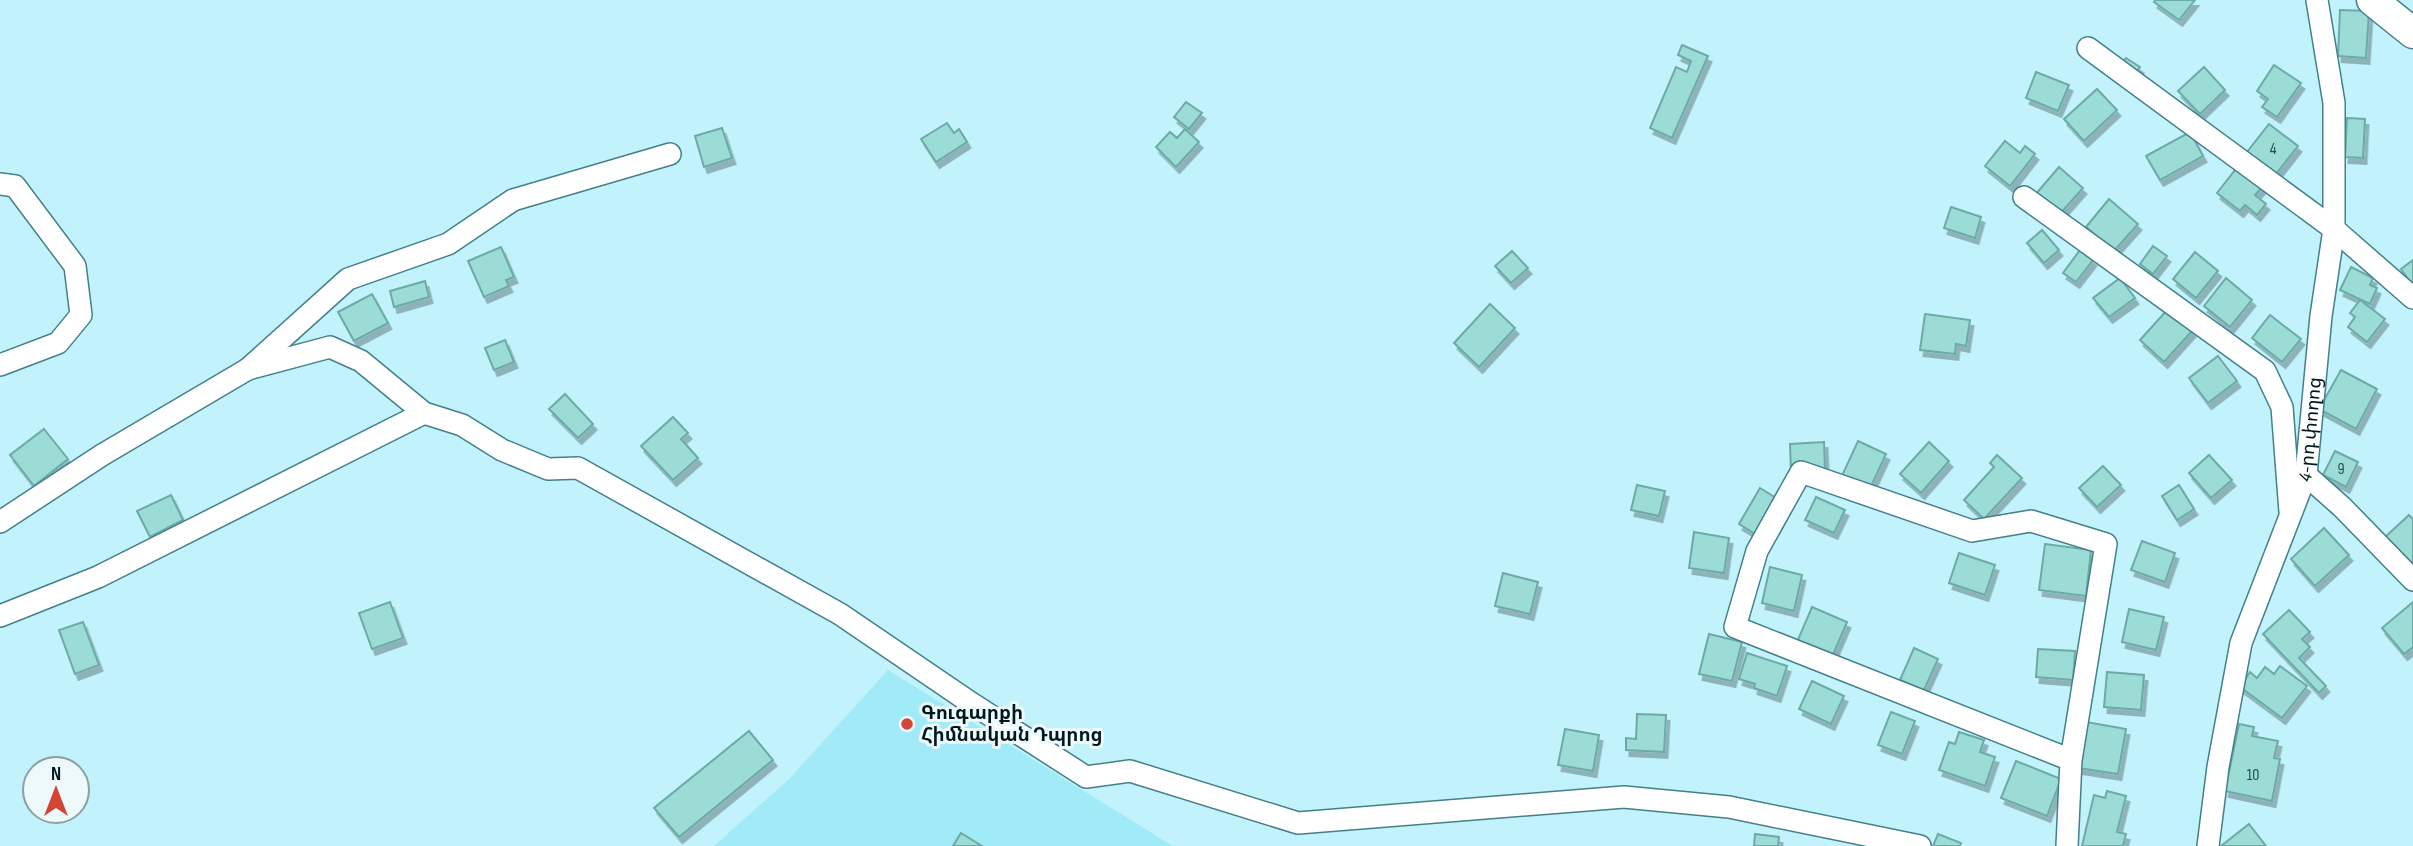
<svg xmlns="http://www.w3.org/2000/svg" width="2413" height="846" viewBox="0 0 2413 846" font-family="'Sofia Sans Condensed','Noto Sans Armenian',sans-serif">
	<defs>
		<filter id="shadow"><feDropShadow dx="3.5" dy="6" stdDeviation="0" flood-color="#0004"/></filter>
	</defs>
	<rect width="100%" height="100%" fill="#c2f3fc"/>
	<path fill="#a1ebf8" d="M888,670L1173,846H714L789,779Z"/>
	<g fill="#9cdcd7" stroke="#6caaa5" stroke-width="2" filter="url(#shadow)">
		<path d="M2155,0H2195L2179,20L2154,2Z"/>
		<path d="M2340,10L2369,11L2366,58L2338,56Z"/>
		<path d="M1682,45L1708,56L1672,138L1650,128L1676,67L1687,72L1691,61L1678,55Z"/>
		<path d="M2126,58L2140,67L2134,77L2119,67Z"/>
		<path d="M2274,65L2301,83L2277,117L2262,107L2268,99L2257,91Z"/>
		<path d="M2204,67L2225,90L2200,114L2178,91Z"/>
		<path d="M2036,72L2069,85L2058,111L2026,98Z"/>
		<path d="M2097,89L2117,110L2084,141L2064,119Z"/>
		<path d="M1186,102L1202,113L1189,129L1174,117Z"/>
		<path d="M2347,118L2365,119L2363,158L2345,157Z"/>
		<path d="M947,123L954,133L959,129L967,142L936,162L921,139Z"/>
		<path d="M2269,124L2298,146L2276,174L2247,152Z"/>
		<path d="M722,128L732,158L704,167L695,136Z"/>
		<path d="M1185,129L1199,142L1176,167L1156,147L1170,132L1177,138Z"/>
		<path d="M2190,132L2203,156L2160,180L2146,156Z"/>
		<path d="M2005,141L2020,153L2025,146L2035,154L2010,186L1985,166Z"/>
		<path d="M2239,165L2264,185L2255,195L2266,204L2257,215L2245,205L2240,211L2217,193Z"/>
		<path d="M2059,167L2083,188L2059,215L2035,195Z"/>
		<path d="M2109,199L2138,224L2114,251L2086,227Z"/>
		<path d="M1951,207L1981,217L1975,238L1944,228Z"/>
		<path d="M2042,230L2059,250L2044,263L2027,243Z"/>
		<path d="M2153,246L2167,256L2153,274L2140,264Z"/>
		<path d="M501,247L514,277L506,280L509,286L484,297L468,261Z"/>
		<path d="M2080,250L2093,260L2076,282L2063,273Z"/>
		<path d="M1512,251L1528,268L1511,283L1495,266Z"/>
		<path d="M2195,252L2218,271L2196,298L2173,279Z"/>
		<path d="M2413,260V286L2401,269Z"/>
		<path d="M2351,267L2373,278L2370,285L2377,288L2370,304L2340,290Z"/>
		<path d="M2120,278L2135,298L2109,317L2093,298Z"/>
		<path d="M2226,278L2252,300L2230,327L2204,306Z"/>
		<path d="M425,281L429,297L394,307L390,291Z"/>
		<path d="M372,294L388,323L354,341L338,312Z"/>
		<path d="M2360,300L2385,319L2367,342L2348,327L2355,317L2350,313Z"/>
		<path d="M1490,304L1515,328L1479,367L1454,343Z"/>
		<path d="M2168,309L2192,331L2164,362L2140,340Z"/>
		<path d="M1925,314L1970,320L1966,346L1956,344L1955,354L1920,350Z"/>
		<path d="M2270,315L2301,339L2282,362L2252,338Z"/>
		<path d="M505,340L514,362L494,370L485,348Z"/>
		<path d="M2218,356L2237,381L2208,403L2189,378Z"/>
		<path d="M2341,370L2377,389L2356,429L2319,409Z"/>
		<path d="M565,394L593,424L578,438L549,409Z"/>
		<path d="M673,417L688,433L681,439L698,458L673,480L641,446Z"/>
		<path d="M44,429L68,459L34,486L10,455Z"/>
		<path d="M1858,441L1886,454L1868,493L1840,480Z"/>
		<path d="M1824,442L1825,469L1791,471L1790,444Z"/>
		<path d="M1929,442L1949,461L1921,493L1900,474Z"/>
		<path d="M2335,451L2358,462L2346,487L2323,475Z"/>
		<path d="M1997,455L2022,478L1984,519L1964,500L1994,467L1990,463Z"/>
		<path d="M2209,455L2232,480L2211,498L2189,473Z"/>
		<path d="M2103,466L2121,485L2097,507L2079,488Z"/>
		<path d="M1637,485L1665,491L1659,516L1631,510Z"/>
		<path d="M2179,485L2194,509L2177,520L2162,496Z"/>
		<path d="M1760,488L1781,501L1760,537L1739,524Z"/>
		<path d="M171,495L183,520L150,537L137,511Z"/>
		<path d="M1816,497L1845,510L1834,533L1805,520Z"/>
		<path d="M2409,515L2413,519V563L2410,566L2384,538Z"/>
		<path d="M2324,528L2349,555L2315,586L2291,559Z"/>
		<path d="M1694,532L1729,538L1724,573L1689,568Z"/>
		<path d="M2142,541L2175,553L2165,582L2131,570Z"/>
		<path d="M2045,544L2091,550L2086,596L2039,590Z"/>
		<path d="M1959,553L1995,565L1985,595L1949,583Z"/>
		<path d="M1770,567L1802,575L1794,611L1762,603Z"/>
		<path d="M1503,573L1538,582L1530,614L1495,606Z"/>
		<path d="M390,602L403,638L372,649L359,613Z"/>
		<path d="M2413,602V647L2404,654L2382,628Z"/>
		<path d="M1812,607L1847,622L1829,664L1794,649Z"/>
		<path d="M2129,609L2164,617L2156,650L2122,642Z"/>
		<path d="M2289,610L2310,632L2302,639L2310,647L2299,658L2326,686L2319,693L2263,634Z"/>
		<path d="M83,622L99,665L75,674L59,630Z"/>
		<path d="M1709,634L1742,642L1732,681L1699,674Z"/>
		<path d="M1914,648L1938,659L1924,690L1900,680Z"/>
		<path d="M2038,649L2075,651L2073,680L2036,677Z"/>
		<path d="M1747,653L1787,666L1777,696L1754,688L1755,684L1739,679Z"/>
		<path d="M2280,666L2307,686L2282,718L2240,687L2250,672L2257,678L2265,667L2274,674Z"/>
		<path d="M2107,672L2144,675L2141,710L2104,707Z"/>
		<path d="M1812,681L1844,696L1831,724L1799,709Z"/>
		<path d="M1891,712L1915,721L1902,754L1878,745Z"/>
		<path d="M1637,714L1666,715L1664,752L1626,750V738L1636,739Z"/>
		<path d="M2086,722L2126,729L2118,774L2078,768Z"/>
		<path d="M2239,724L2254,727L2252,736L2278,741L2274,758L2280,759L2272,801L2225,791Z"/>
		<path d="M1565,729L1599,735L1593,771L1558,765Z"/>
		<path d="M749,731L773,760L679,837L654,808Z"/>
		<path d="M1959,732L1984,740L1980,752L1995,757L1985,786L1939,770L1949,742L1955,744Z"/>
		<path d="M2016,761L2061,779L2047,816L2001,798Z"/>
		<path d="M2107,791L2126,796L2117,832L2126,834L2123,846H2082L2094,795L2105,798Z"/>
		<path d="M2249,824L2266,846H2221Z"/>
		<path d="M961,833L982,846H953Z"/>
		<path d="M1755,834L1779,837L1778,846H1754Z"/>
		<path d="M1938,834L1961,843L1960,846H1933Z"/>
	</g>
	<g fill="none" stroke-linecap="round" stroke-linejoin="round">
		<g stroke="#43808a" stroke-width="24">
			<g id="street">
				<path d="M2088,48L2334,229L2413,298"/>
				<path d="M0,184L15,186L75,266L81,315L58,343L0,365"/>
				<path d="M2024,197L2265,371L2282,407L2290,512"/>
				<path d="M248,369L330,347L361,361L424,413L462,425L502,450L548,469L578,468L840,614L965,699L1086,777L1130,771L1298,823L1624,797L1729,807L1920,846"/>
				<path d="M2306,475L2342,507L2413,580"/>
				<path d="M0,522L102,455L248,369L348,279L448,244L513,200L670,154"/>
				<path d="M0,616L98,577L424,413"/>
				<path d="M2067,846L2071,760L2106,544L2031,521L1972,531L1801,472L1757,551L1735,627L2071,760"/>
				<path id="s1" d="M2208,846L2218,767L2241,643L2306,475L2321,316L2334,229V103L2317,0"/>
			</g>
		</g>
		<g stroke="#43808a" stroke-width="33">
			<path id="secondary" d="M2372,0L2413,33"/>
		</g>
		<use href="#street" stroke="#fff" stroke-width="21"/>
		<use href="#secondary" stroke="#fff" stroke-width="30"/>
	</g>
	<circle fill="#d34636" stroke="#edf9fb" stroke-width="2.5" cx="907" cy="724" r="7"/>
	<g text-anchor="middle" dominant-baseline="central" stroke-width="6" stroke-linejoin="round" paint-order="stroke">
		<g font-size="16" fill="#27494b">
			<text x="2273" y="149">4</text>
			<text x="2341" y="469">9</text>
			<text x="2253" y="775">10</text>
		</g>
		<g font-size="19" fill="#00181c" stroke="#edf9fb">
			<text stroke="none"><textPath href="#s1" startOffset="432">4-րդ փողոց</textPath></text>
		</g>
		<g font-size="19" font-weight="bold" fill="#00181c" stroke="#edf9fb" text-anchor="start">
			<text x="921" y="713">Գուգարքի<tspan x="921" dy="22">Հիմնական Դպրոց</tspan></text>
		</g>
	</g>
	<g transform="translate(56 790)"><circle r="33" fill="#edf9fb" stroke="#8e9fa2" stroke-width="2"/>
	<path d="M0-5L12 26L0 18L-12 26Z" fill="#d34636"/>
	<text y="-10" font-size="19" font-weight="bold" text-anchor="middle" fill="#00181c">N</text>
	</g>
</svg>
